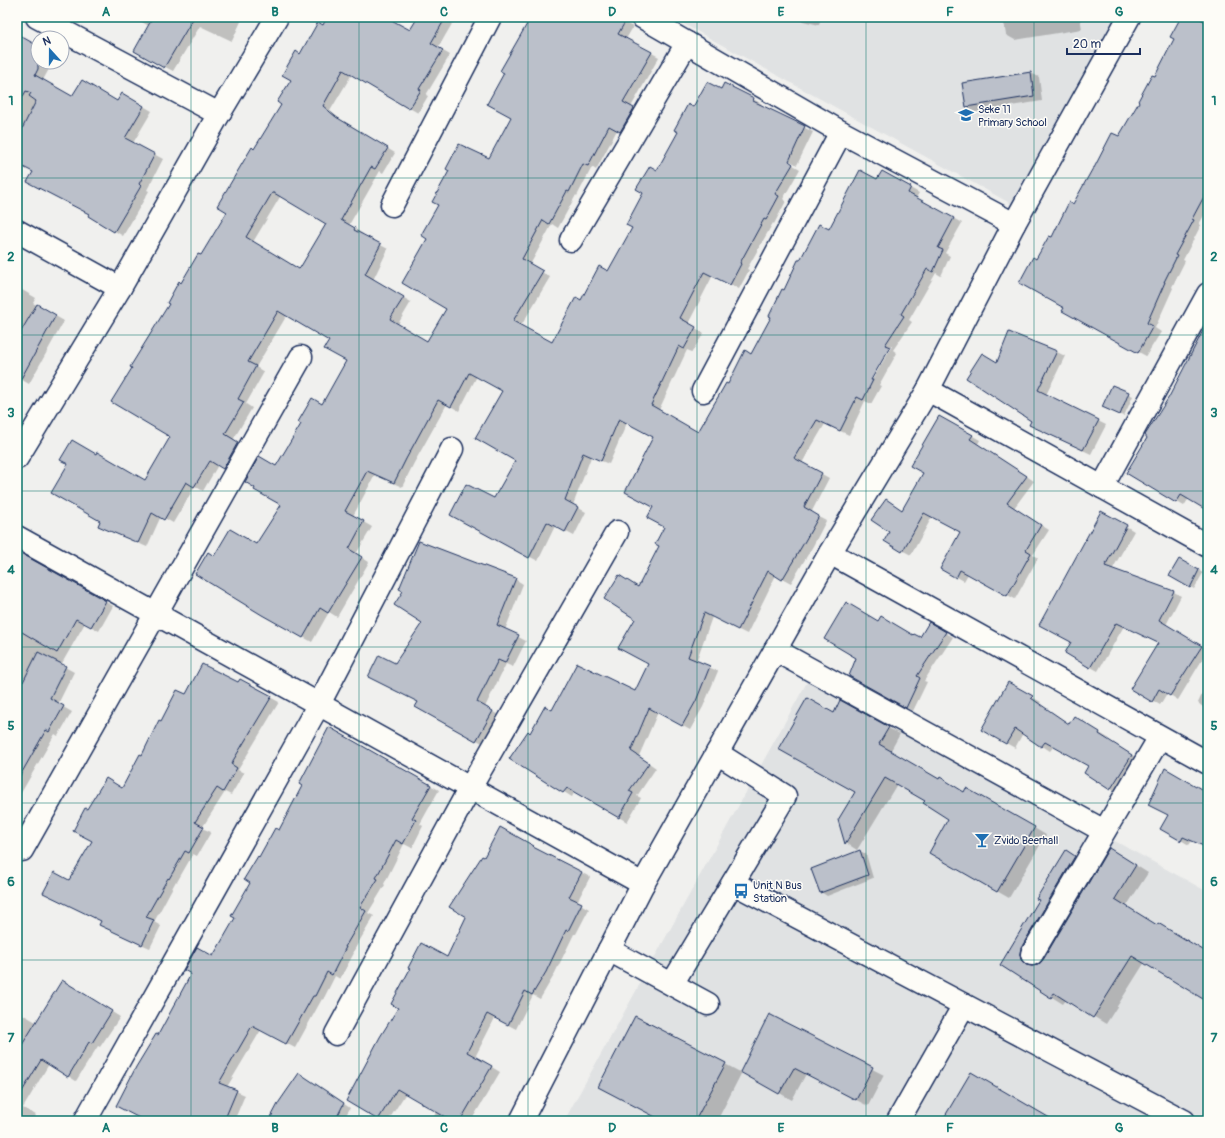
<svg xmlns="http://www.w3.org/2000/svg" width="1225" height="1138" viewBox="0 0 1225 1138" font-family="Pangolin,sans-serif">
	<rect width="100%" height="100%" fill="#f0f0ee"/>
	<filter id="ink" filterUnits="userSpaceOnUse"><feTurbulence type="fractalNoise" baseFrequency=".025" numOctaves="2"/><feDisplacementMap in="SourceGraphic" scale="8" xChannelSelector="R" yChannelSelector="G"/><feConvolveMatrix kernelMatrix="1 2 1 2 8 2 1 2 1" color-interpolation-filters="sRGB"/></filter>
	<g filter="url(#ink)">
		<g fill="#e0e2e3">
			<path d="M671,17H1135L1028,213Z"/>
			<path d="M811,675L1208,892V1121H564Z"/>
		</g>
		<g fill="#0003" fill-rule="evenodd">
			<path d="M133,17H243L232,41L200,26L173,71L135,51L149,26Z"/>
			<path d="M328,17H385L410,32L419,17H456L438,48L450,55L426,95L428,96L418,113L352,74L330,111L345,123L395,153L383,173L380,171L349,225L363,234L362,235L388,249L373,280L411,302L398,324L428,343L447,308L489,160L512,117L548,17H614L633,27L626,39L659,57L631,107L642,113L628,136L617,130L596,170L592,167L577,196L576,195L558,228L552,224L530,265L550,277L521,326L552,343L582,301L609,272L633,228L657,171L694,109L722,90L725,84L762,104L761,106L813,132L797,165L789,160L788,162L800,169L783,199L786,201L774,224L773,223L747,269L749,270L739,289L713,275L688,324L704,333L692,352L687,350L659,410L698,433L728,385L752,355L785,292L829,231L878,180L882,172L919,193L916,198L962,223L945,253L950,256L941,276L936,273L909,320L912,322L893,350L897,353L879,385L881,386L871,404L865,401L849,435L825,424L802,463L829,478L811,513L826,521L813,546L791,583L776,575L747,634L712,617L696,662L718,671L703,707L690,730L658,712L639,756L656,768L637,796L641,798L627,822L575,791L572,797L564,792L531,734L552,712L635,692L650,664L637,618L639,588L661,546L665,527L654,507V437L627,423L609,464L591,457L573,505L586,512L574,536L555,526L538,561L459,520L494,500L516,461L503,391L477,376L459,411L447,404L414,463L402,487L375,475L353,516L372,527L356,554L369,562L337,617L329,612L312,642L262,614L214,557L256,545L282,504L277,467L323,405L348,361L330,341L287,315L256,367L264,372L246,404L252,408L233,440L246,448L232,473L218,465L203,491L195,486L173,523L161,516L147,547L108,530L145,482L172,437L182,284L201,257L228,211L255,150L282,104L301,55L323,26ZM280,197H283L328,224L301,269L299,270L253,242ZM889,346H892L870,384L868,383Z"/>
			<path d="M787,17H821L819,25Z"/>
			<path d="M1003,17H1080L1082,29L1015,40L1006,35Z"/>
			<path d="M1182,17H1208V209L1199,224L1201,225L1183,260L1185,261L1172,287L1173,288L1155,328L1161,332L1146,356L1072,316L1065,308L1037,260L1120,138L1155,77L1175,39Z"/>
			<path d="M17,45L38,47V62H53L43,80L72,98L118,102L122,94L152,111L133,143L163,159L147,190L149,191L123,236L90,216L91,214L34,172L17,164Z"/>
			<path d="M1031,73L1039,77L1042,101L975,112L967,107Z"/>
			<path d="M17,287L36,298L33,303L64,321L29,384L17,377Z"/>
			<path d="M1208,322V468L1184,506L1127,473L1170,398L1190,359L1188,358Z"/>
			<path d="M1010,333L1057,352L1065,356L1046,395L1106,425L1091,454L1038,429L1033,421L998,363Z"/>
			<path d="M1112,386L1133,396L1124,416L1107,409Z"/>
			<path d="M939,417L980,440L978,444L1034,481L1014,508L1049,530L1033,555L1038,558L1015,599L968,574L964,581L941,568L961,532L932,517L911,555L885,541L924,472Z"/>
			<path d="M1102,512L1134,531L1112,570L1174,592L1181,596L1166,625L1208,650L1178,700L1167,693L1160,705L1132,688L1160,644L1124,626L1098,671L1066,653L1072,642Z"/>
			<path d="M17,551L19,554L113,606L99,631L85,623L61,665L74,672L58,704L72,712L58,736L55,734L17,800Z"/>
			<path d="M1179,560L1203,573L1194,589L1170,575Z"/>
			<path d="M515,579L523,584L505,630L526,641L513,667L506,664L485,707L500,716L484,744L417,707L419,702L395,664Z"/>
			<path d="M879,623L920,638L929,624L953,637L924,681L927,682L913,711L850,676Z"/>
			<path d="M240,681L279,702L238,770L244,773L231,795L225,792L202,828L211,832L197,856L193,854L177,882L176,881L154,922L161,926L150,948L107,929L70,881L93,841L87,810L123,789L143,756L162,722L186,695L239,684Z"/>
			<path d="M1208,681V711L1198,703Z"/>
			<path d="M1008,684L1041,702L1039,704L1070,725L1074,718L1108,738L1107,740L1140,760L1119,794L1111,789L1089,766L1054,746L1050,751L1023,733L1015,748L982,730Z"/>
			<path d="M835,715L888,728L900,734L890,752L965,793L967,789L1046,835L1009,898L930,853L950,819L926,801L897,784L857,850L846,843L839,821L856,792Z"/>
			<path d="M329,729L439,790L420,824L423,826L412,848L404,844L384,884L385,885L368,913L374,916L353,952L354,953L340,979L335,976L323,1000L322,999L295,1048L261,1030L227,1087L245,1095L234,1121H146L158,1036L214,958L236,918L252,882L260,858L279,832L304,785Z"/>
			<path d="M1208,793V848L1192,841L1189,845L1161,828Z"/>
			<path d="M533,847L590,877L577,902L589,909L576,934H574L553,977L540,999L533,995L516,1029L495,1018L475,1057L500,1072L471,1121H431L437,1111L406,1093L388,1121H381L347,1100L448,958L467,916L485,859Z"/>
			<path d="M1110,849L1148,873L1126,907L1157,926L1208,953V1001L1145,962L1106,1024L1066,1000L1063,1004L1001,965L1040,900L1066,851L1087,864L1031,961L1033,967L1038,966L1044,961Z"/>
			<path d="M860,851L866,854L873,878L827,896L821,892Z"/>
			<path d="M62,981L120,1017L100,1047L98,1046L76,1081L49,1064L23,1108L36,1115L33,1121H17V1011L36,1022Z"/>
			<path d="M769,1016L884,1075L868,1106L806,1074L792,1100L742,1072L717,1121H663L599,1087L725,1064L740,1072Z"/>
			<path d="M306,1078L350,1108L343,1121H270Z"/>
		</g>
		<g fill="#bbc0ca" stroke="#1b2f5e" fill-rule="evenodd">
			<path d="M153,17H194L164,68L134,51Z"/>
			<path d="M327,17H386L410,30L418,17H446L431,43L443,50L419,89L421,90L409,109L343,70L323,106L336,117L388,148L375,169L371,167L341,220L355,228L354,230L381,244L365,274L404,297L390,319L427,341L446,309L402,283L427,239L421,235L438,205L432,202L449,171L446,169L459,144L489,158L511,117L487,104L504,73L500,71L531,17H628L618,34L652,52L623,102L634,108L620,132L609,126L588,166L583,164L569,192L567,191L549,224L543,220L522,259L543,271L513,321L552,342L576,297L581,300L599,266L608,271L632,228L626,225L643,193L636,189L650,166L657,170L678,132L674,130L688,104L693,107L707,82L721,89L724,83L754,98L753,101L805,126L789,161L793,164L775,194L779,196L766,220L764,219L740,263L741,264L730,285L704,272L680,318L696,327L684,349L679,346L651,405L698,432L726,383L728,384L745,350L751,354L771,317L769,316L782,289L784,290L798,260H800L819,224L829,229L860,170L877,179L882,171L911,187L908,193L954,218L938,248L943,250L933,272L927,269L901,314L904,316L885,345L890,347L871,380H873L863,400L857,397L840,431L817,420L794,458L822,473L804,507L819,516L805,541L782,580L768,571L738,630L704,613L688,657L710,666L696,701L682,726L649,708L631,751L649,763L629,791L633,793L619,818L567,788L563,793L509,759L528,731L530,733L545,706L552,710L577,663L635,691L648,664L618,648L635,619L604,599L619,575L638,587L659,546L655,544L664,527L647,518L653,507L625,492L653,437L619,419L601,461L583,453L565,500L578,507L565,532L547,522L529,558L450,515L466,484L494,498L515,461L475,438L502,391L469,373L451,407L438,400L406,459L394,483L367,471L345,511L364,521L349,549L362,557L328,613L320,608L303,638L262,615L195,574L208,552L214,556L230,529L256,544L281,505L254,490L255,488L245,482L259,456L276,466L301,424L298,422L312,398L322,404L346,361L324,349L329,341L278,311L248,362L256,366L238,399L244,402L225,434L238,442L223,469L210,461L194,487L186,482L164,520L152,513L138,543L98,526L100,521L51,493L68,464L60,460L72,440L96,454L97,452L145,480L170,437L111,402L132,368L130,367L169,304L167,303L179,281L181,283L198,254L201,255L227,212L217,206L252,147L254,149L281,105L277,102L291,80L282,75L296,51L300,54L318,22L323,25ZM272,193H274L326,224L300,268L299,269L246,237Z"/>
			<path d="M1181,17H1197L1208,23V189L1192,219L1194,220L1175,255L1177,256L1164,282H1165L1147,323L1153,326L1138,353L1062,311L1064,308L1019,283L1033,257L1036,259L1049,236L1052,237L1069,202L1073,204L1093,168H1094L1112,133L1119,136L1139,102L1138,101L1152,75L1155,76L1174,39L1170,37Z"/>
			<path d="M17,34L38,46V69L35,75L72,96L82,80L117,101L122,93L144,106L125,138L155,154L139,184L141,186L114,232L88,216L89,214L27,182L33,172L17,164V139L36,101L29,96L31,93L26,91L17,107Z"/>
			<path d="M1031,72L1034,96L966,107L962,83Z"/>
			<path d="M37,304L56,315L17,386V338Z"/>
			<path d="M1208,321V511L1181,495L1176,503L1126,473L1147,438L1145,435L1169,397Z"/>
			<path d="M1009,332L1057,351L1038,390L1099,420L1083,450L1029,425L1031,421L966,378L982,353L997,362Z"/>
			<path d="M1112,385L1129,392L1120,415L1102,407Z"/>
			<path d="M939,416L973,435L970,439L1027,476L1007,503L1041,525L1026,550L1031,553L1007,596L960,570L956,578L940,569L960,532L924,513L902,552L884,541L889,532L871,520L886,499L902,510L923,473L910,466Z"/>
			<path d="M1101,511L1127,525L1105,566L1174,591L1159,620L1202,646L1170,696L1159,689L1152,702L1130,689L1158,643L1116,623L1090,668L1065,653L1071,642L1039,625Z"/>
			<path d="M419,541L516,578L497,625L519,635L505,663L498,660L477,702L493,711L476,741L415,707L418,702L368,677L379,655L395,663L422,623L394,605L403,591L399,589Z"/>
			<path d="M17,551L106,601L91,627L76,619L57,653L17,629Z"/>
			<path d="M1179,559L1199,570L1190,588L1169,576Z"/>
			<path d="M846,602L878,621L881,616L913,635L914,634L920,637L929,622L946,632L917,676L920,678L906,708L849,676L856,658L824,639Z"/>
			<path d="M38,652L66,666L50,698L64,706L49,732L46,730L17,781V678L23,682Z"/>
			<path d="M202,664L238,682L240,679L272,696L231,764L237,768L223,792L217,788L195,822L204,827L189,853L185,851L169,879L168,878L146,917L154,920L142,945L99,925L101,921L43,893L54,872L69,880L92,841L73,831L85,808L87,809L106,778L122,788L140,754L142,755L159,720L161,721L177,690L186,694Z"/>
			<path d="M1008,682L1033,696L1031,698L1069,724L1074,716L1100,732L1099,734L1132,755L1110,790L1084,773L1088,766L1045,742L1041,747L1015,729L1006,744L981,730Z"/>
			<path d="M807,698L834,713L840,700L889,727L879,744L939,779L940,777L964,792L966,788L1035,827L997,892L929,853L948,819L923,803L925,801L885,778L845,844L838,820L855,792L778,749Z"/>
			<path d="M329,727L431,785L412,818L416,820L403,844L396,840L376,878L378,879L360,907L366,911L345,947H346L332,975L327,972L315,996H313L286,1044L252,1026L219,1083L237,1090L224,1121H145L116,1106L136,1067L156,1034L158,1035L191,974L184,970L197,947L213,956L235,918L231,916L250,883L244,879L258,856L259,857L275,828L279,830L302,786L299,784Z"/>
			<path d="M1165,768L1208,793V848L1183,837L1181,841L1160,829L1168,815L1148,805Z"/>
			<path d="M500,827L534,846L533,847L582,872L569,897L582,903L568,931L566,930L546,972L532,995L525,991L508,1025L487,1014L467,1052L492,1066L460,1121H452L397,1089L378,1120L346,1101L380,1037L398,1008L391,1004L410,969L408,968L421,943L447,957L466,917L449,907L482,856L484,857Z"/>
			<path d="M1109,848L1136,865L1115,899L1157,925L1158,923L1208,953V1002L1132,956L1093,1018L1054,993L1051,998L1000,965L1039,900L1036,899L1066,850L1075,856L1021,948L1020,954L1021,960L1026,965L1032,966L1038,965L1043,960Z"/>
			<path d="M860,850L868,875L820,893L811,869Z"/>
			<path d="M62,980L112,1011L92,1043L89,1042L68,1077L41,1060L17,1100V1053Z"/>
			<path d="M769,1014L873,1067L856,1100L794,1068L779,1094L740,1072Z"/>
			<path d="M635,1016L726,1063L695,1121H663L598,1087Z"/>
			<path d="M971,1072L1055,1121H942Z"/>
			<path d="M299,1073L344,1103L335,1121H269L279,1102Z"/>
		</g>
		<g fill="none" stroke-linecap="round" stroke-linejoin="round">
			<g stroke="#1b2f5e" stroke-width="25">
				<g id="minor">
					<path d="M37,17L219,114"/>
					<path d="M642,17L841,132L1014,224"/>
					<path d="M392,205L490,17"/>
					<path d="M17,231L120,288"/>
					<path d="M571,240L687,43"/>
					<path d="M928,390L1208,546"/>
					<path d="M703,391L841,132"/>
					<path d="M17,458L120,288L219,114L277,17"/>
					<path d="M1102,487L1208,294"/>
					<path d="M17,537L643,884"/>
					<path d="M830,553L1208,763"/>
					<path d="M775,650L1104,831"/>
					<path d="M22,850L301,357"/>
					<path d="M733,883L1184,1121"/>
					<path d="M609,950L708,1004"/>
					<path d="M1032,954L1160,737"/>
					<path d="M672,984L785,796L717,753"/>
					<path d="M336,1034L470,788L617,532"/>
					<path d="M85,1121L319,704L452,449"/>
					<path d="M521,1121L643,884L830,553L928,390L1014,224L1129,17"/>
					<path d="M898,1121L964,1005"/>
				</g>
			</g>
			<use href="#minor" stroke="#fdfcf7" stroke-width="22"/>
		</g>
	</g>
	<path fill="none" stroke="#0f766e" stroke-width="1" stroke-opacity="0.55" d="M191,17V1121M359,17V1121M528,17V1121M697,17V1121M866,17V1121M1034,17V1121M17,178H1208M17,335H1208M17,491H1208M17,647H1208M17,803H1208M17,960H1208"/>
	<defs>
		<g id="school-bare" transform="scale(1.2)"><path d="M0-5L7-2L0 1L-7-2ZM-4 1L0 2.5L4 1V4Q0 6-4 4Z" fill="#1f6fb2" stroke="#fdfcf7" stroke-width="2.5" paint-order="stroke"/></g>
		<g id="bar-bare" transform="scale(1.2)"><path d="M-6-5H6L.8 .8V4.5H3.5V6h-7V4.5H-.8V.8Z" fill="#1f6fb2" stroke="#fdfcf7" stroke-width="2.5" paint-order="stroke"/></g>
		<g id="bus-bare" transform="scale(1.2)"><path d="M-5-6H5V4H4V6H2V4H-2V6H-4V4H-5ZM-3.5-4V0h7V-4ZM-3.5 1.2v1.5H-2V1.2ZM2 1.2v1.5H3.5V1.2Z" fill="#1f6fb2" stroke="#fdfcf7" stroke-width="2.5" paint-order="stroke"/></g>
	</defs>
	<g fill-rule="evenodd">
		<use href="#school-bare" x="966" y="115"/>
		<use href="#bar-bare" x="982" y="840"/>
		<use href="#bus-bare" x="741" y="891"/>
	</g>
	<g text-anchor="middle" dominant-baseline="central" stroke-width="3" stroke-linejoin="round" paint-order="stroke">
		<g font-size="11" fill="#1b2f5e" stroke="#fdfcf7" text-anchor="start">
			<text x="978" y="109">Seke 11<tspan x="978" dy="13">Primary School</tspan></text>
			<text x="994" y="840">Zvido Beerhall</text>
			<text x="753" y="885">Unit N Bus<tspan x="753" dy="13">Station</tspan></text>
		</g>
	</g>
	<rect width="1225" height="1138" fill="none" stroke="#fdfcf7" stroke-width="44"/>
	<g transform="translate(50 50) rotate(339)"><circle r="19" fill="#fdfcf7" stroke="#a3aaba"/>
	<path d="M0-3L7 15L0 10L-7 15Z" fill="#1f6fb2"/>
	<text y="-6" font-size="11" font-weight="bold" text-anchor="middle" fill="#1b2f5e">N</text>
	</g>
	<path d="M1067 48v6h73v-6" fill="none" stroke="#1b2f5e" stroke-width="2"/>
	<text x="1073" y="48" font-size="12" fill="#1b2f5e" stroke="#fdfcf7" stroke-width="3" paint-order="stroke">20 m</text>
	<rect x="22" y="22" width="1181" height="1094" fill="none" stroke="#0f766e" stroke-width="1.5"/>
	<g font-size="13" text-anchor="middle" font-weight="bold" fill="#0f766e">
		<text x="106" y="16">A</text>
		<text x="275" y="16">B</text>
		<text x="444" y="16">C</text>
		<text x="612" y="16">D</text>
		<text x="781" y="16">E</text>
		<text x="950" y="16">F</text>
		<text x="1119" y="16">G</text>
		<text x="11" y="105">1</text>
		<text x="1214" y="105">1</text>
		<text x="11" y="261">2</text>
		<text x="1214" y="261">2</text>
		<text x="11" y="417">3</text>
		<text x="1214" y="417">3</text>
		<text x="11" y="574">4</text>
		<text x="1214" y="574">4</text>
		<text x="11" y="730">5</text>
		<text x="1214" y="730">5</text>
		<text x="11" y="886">6</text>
		<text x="1214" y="886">6</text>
		<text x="11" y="1042">7</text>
		<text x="1214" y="1042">7</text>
		<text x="106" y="1132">A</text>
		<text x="275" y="1132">B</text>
		<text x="444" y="1132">C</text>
		<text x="612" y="1132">D</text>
		<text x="781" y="1132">E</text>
		<text x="950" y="1132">F</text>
		<text x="1119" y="1132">G</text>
	</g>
</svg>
